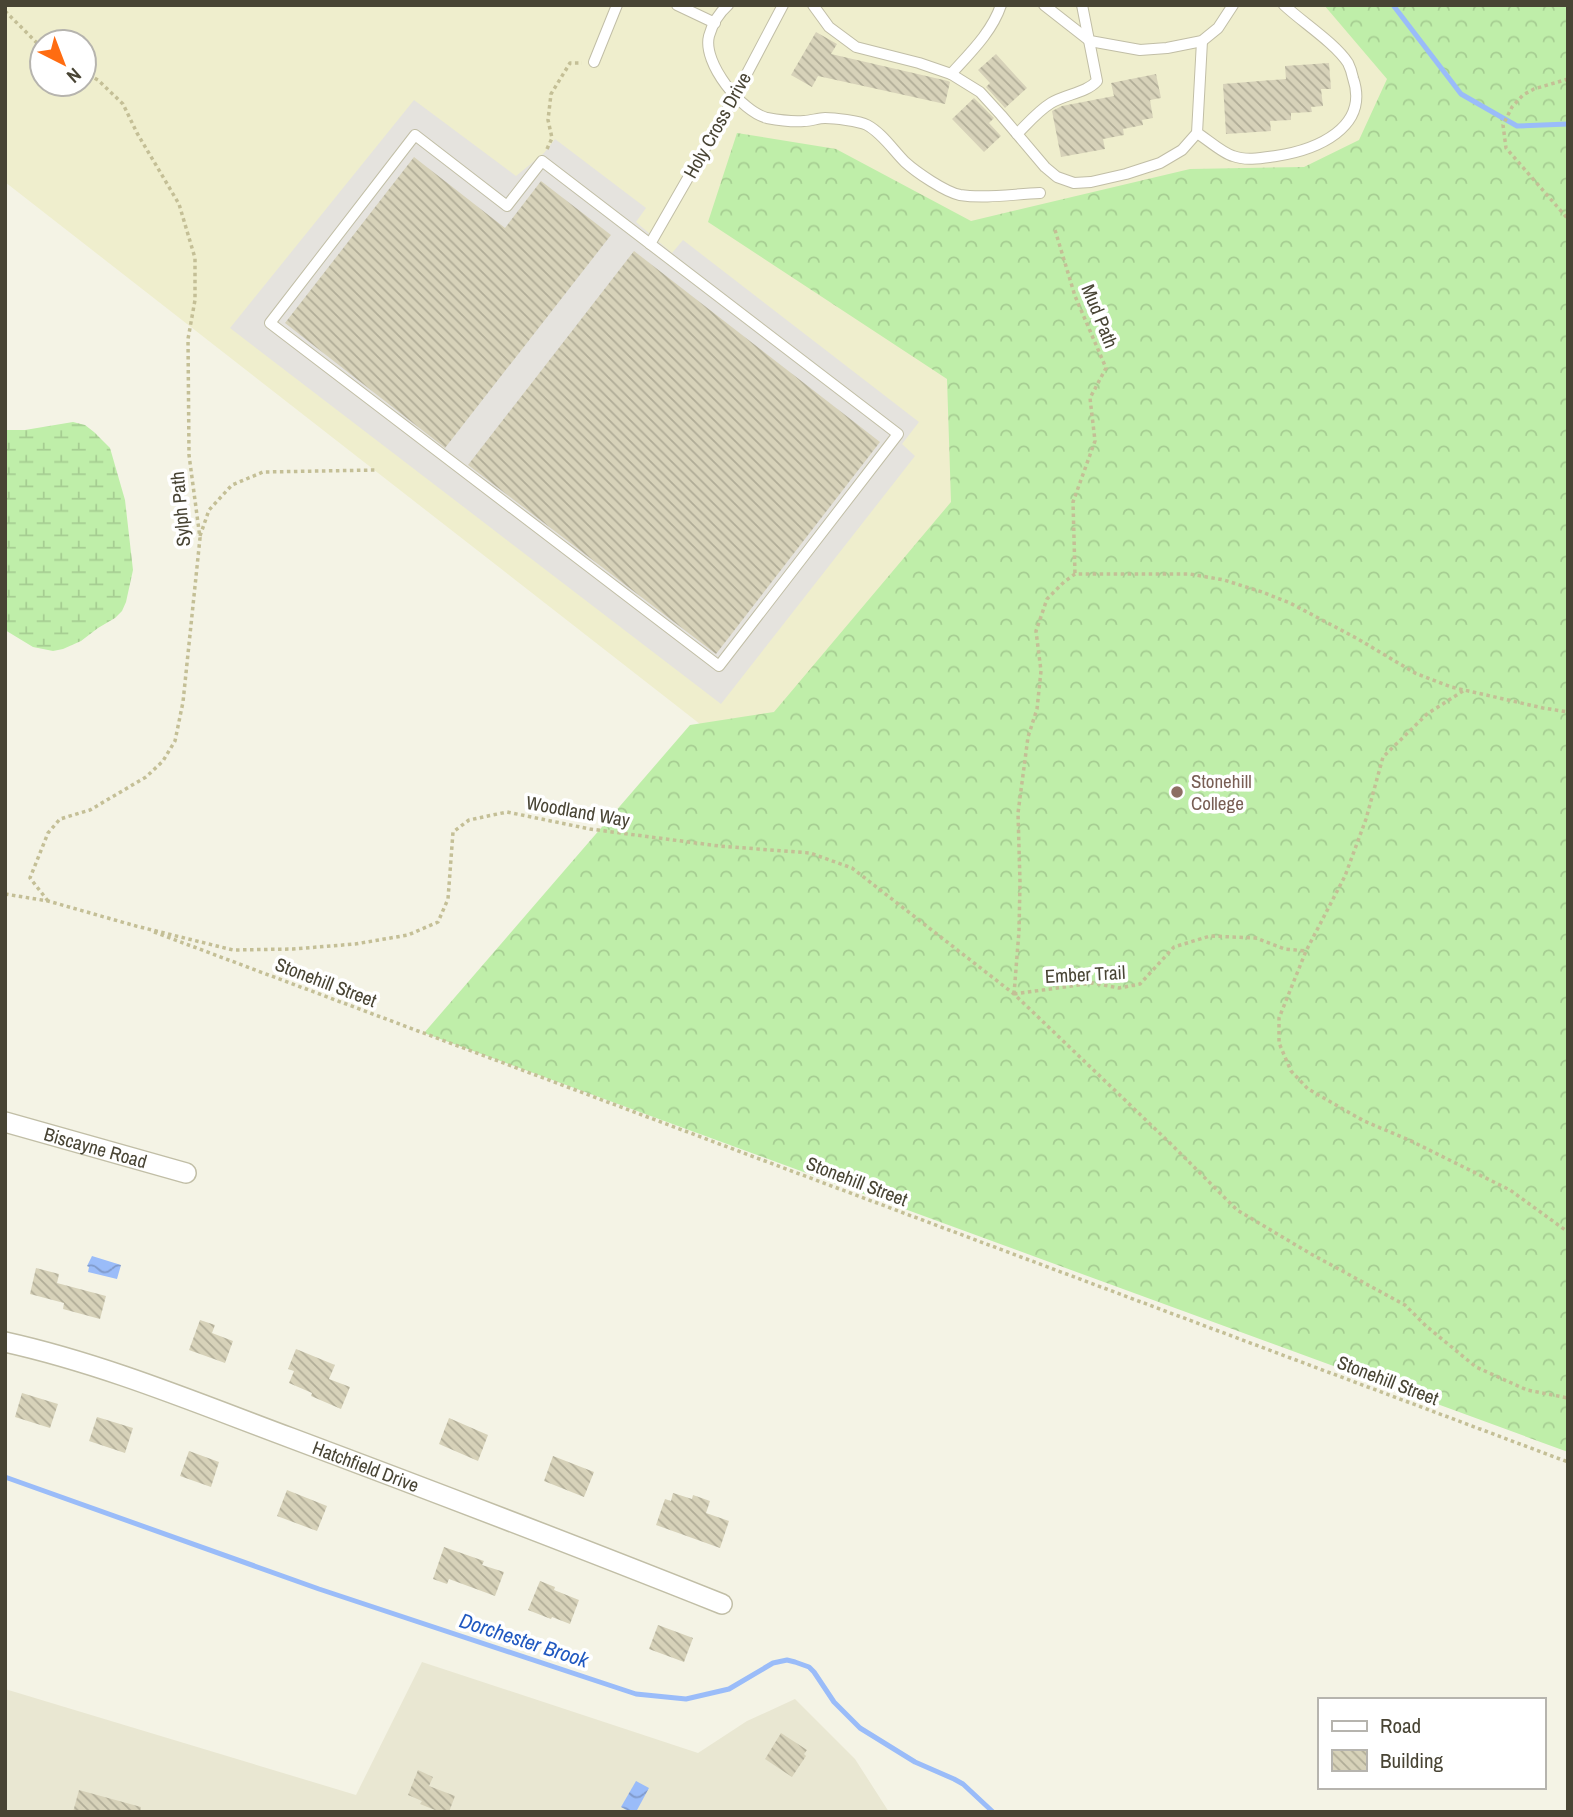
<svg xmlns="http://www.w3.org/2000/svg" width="1573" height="1817" viewBox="0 0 1573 1817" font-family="'Archivo Narrow',sans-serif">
	<defs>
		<pattern id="forest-crowns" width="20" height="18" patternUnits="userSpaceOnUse" patternTransform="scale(1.75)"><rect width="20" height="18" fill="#bfeea9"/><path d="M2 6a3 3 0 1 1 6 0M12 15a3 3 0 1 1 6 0" fill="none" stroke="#a6cd92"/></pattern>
		<pattern id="wetland-marsh" width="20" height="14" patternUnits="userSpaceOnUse" patternTransform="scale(1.75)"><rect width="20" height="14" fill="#bfeea9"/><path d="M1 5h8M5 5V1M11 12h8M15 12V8" fill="none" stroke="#a6cd92"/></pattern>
		<pattern id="water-waves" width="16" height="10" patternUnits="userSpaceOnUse" patternTransform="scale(1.75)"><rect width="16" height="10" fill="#9abcf9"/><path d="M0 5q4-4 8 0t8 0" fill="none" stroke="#809aca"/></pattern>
		<pattern id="building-back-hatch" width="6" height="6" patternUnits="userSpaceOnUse" patternTransform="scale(1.75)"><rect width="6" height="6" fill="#d7d2b9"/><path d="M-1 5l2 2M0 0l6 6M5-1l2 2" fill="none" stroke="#b0ac97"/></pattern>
	</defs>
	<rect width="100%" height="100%" fill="#f4f3e5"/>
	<path fill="#e9e7d2" d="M422,1662L698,1753L747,1721L795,1699L855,1759L889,1812H5V1689L356,1795Z"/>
	<path fill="#efeecd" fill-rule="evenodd" d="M5,5H1568V1401L5,182ZM42,42H84V84H42Z"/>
	<path fill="url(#forest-crowns)" d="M1324,5H1568V1452L424,1033L690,725L774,712L951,502L947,379L708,222L737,133L836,149L971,221L1190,169L1304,167L1359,140L1387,79Z"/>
	<path fill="url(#wetland-marsh)" d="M73,422L85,425L94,432L110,448L125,500L133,570L126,602L122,611L115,618L98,628L81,641L63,649L53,651L33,647L5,630V430H25Z"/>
	<path fill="#e5e3de" d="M414,100L516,176L544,153L555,139L646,208L636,222L672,253L683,240L919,422L902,444L915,456L721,704L230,328Z"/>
	<g fill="url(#water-waves)">
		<path d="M92,1256L121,1265L117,1279L88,1272L89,1267L87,1266Z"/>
		<path d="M636,1781L649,1788L636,1812H630L621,1807Z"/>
	</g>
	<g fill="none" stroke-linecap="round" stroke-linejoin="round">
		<g stroke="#9abcf9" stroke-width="5">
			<path d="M1393,5L1461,94L1517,126L1568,124"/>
			<path d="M5,1477L319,1589L636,1694L686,1699L729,1689L773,1663L787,1660L795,1662L809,1667L814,1672L834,1702L860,1728L915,1762L954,1779L963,1784L993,1812"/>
		</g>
	</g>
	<g fill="url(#building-back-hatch)">
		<path d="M816,32L837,44L831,54L948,81L950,82L945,104L818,76L812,87L791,75Z"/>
		<path d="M996,54L1027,88L1005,108L986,87L990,83L978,70Z"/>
		<path d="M1329,63L1331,89H1321L1323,106L1311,107L1312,112L1291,113V120L1270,121L1271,131L1226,134L1223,84L1286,79L1285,66Z"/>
		<path d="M1156,74L1161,98L1150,100L1153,118L1142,120L1143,125L1123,129L1124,135L1103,139L1105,149L1061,157L1052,111L1062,106L1114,96L1111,83Z"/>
		<path d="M974,98L994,118L989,123L1001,136L984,152L952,119Z"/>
		<path d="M414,157L505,228L541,181L611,235L445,448L285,323Z"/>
		<path d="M634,251L880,442L716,654L468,465Z"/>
		<path d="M36,1268L59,1274L57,1283L106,1296L100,1319L63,1309L64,1303L30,1294Z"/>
		<path d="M200,1320L215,1325L212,1333L233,1341L225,1363L189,1350Z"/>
		<path d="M296,1349L335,1365L329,1379L350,1387L341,1409L311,1396L312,1393L289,1383L294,1371L288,1369Z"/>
		<path d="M22,1393L58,1404L50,1428L15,1417Z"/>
		<path d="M97,1417L133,1428L125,1453L89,1441Z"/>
		<path d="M449,1418L488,1435L478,1461L439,1444Z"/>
		<path d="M189,1451L219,1462L211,1487L180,1476Z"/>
		<path d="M553,1456L594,1472L584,1497L544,1481Z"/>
		<path d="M287,1490L327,1506L317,1531L277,1516Z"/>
		<path d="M673,1493L692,1499L693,1495L710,1501L706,1513L729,1521L720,1548L656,1525L665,1499L671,1501Z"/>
		<path d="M444,1547L484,1561L482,1565L504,1572L495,1596L449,1579L447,1584L433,1579Z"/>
		<path d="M540,1581L555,1587L554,1590L579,1600L570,1624L552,1617L551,1619L528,1610Z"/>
		<path d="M658,1625L693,1638L684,1662L649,1649Z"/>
		<path d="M781,1733L807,1750L804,1754L806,1756L792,1777L765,1759Z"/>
		<path d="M418,1770L433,1777L429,1786L455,1796L449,1812H440L420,1804L422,1801L408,1795Z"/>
		<path d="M79,1790L141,1807L140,1812H73Z"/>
	</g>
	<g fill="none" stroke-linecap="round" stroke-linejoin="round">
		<g stroke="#c1bea6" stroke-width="12">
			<g id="service">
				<path d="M677,5L715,23"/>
				<path d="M728,5C719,13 712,25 709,36C702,63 742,112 767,118C778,120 792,122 804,121C811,121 818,118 825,118C834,118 859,121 867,125C882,133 893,150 905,162C916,172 945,192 960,195C985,199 1014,194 1040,193"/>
				<path d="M813,5L829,27L856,47L919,63L951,74C970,53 992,32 1001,5"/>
				<path d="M1044,5L1090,41L1140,50L1167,48L1202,41L1218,28L1233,5"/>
				<path d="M594,62L617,5"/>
				<path d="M951,74L980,92L1001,115L1045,167L1057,177L1074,183L1091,182L1126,174L1160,163L1182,150L1197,133L1202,41"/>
				<path d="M1197,133C1207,139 1222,153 1233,156C1246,161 1262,158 1276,156C1316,150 1370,128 1353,78C1352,73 1350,67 1348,63C1335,43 1302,22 1284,5"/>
				<path d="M1017,134C1028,123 1038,111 1051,103C1066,94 1086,93 1097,81L1082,5"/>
				<path d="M415,135L507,206L542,161L898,434L719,666L270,323Z"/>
				<path d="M650,244L735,96L783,5"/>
			</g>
		</g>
		<g stroke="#c1bea6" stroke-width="22">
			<g id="minor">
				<path id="s1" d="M5,1122L186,1173"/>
				<path id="s2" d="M5,1342C104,1364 197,1403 291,1438C435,1492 579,1547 722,1604"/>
			</g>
		</g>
		<g stroke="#c4bf96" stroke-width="3.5" stroke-dasharray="3.5 3.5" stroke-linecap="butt">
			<path d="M5,11L42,48"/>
			<path d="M1568,79L1534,89L1523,95L1512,107L1503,125L1506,148L1568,219"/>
			<path d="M547,149L552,138L548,120L551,94L570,63H582"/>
			<path d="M1055,230L1075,296L1106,368L1090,398L1095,441L1073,502L1075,574"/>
			<path d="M200,536L209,510L232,485L263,472L375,470"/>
			<path d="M1463,691L1427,714L1383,757L1366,819L1345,876L1306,951L1279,1018V1043L1291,1071L1308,1089L1364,1121L1409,1140L1510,1190L1568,1232"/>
			<path d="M5,894L48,901L136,926L233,950L293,949L355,944L408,935L438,922L448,899L453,832L469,820L507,812L590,829L719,846L810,853L852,868L1014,994L1172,1145L1237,1210L1311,1254L1405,1305L1426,1326L1476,1367L1527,1390L1568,1398"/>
			<path d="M48,901L30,878L48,833L60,819L90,810L146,777L163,761L175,741L183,702L200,538L189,455L188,339L195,300V258L179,204L137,133L123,104L98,80L84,72"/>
			<path d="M154,932L1568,1462"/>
			<path d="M1014,994L1019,931L1020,882L1018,813L1028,737L1037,709L1041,671L1036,631L1047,599L1064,582L1075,574H1190L1224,580L1262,592L1290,603L1358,639L1415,673L1451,687L1543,708L1568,712"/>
			<path d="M1014,994L1093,983L1119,988L1140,984L1174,947L1210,936L1256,938L1285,949L1306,951"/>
		</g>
		<use href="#service" stroke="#fff" stroke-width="10"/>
		<use href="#minor" stroke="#fff" stroke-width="19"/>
	</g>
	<circle fill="#8d6e63" stroke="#fff" stroke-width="2.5" cx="1177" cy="792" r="7"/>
	<g text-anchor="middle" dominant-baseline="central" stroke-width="7" stroke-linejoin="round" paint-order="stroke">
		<g font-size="19" fill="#484434" stroke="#fff">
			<text transform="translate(717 125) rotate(-61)">Holy Cross Drive</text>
			<text transform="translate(1100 316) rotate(68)">Mud Path</text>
			<text transform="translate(180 509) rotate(-95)">Sylph Path</text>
			<text transform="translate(578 811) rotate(10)">Woodland Way</text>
			<text transform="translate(1085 974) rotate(-3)">Ember Trail</text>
			<text transform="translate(326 982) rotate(21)">Stonehill Street</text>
			<text stroke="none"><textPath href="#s1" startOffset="94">Biscayne Road</textPath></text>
			<text transform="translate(857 1181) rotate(21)">Stonehill Street</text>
			<text transform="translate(1388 1380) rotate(21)">Stonehill Street</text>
			<text stroke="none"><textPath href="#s2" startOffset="382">Hatchfield Drive</textPath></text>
		</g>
		<g font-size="19" fill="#785e54" stroke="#fff" text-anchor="start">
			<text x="1191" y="781">Stonehill<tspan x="1191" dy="22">College</tspan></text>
		</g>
		<g font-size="21" font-style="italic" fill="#2058c0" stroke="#fff">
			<text transform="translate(524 1640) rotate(18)">Dorchester Brook</text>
		</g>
	</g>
	<rect width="1573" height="1817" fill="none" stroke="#484434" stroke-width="14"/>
	<rect x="1318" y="1698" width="228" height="91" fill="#ffffff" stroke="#b6b4ae" stroke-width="2"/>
	<rect x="1332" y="1721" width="35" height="10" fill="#ffffff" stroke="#b6b4ae" stroke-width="2"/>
	<text x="1380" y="1733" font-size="21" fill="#484434">Road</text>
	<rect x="1332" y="1750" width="35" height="21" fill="url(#building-back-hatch)" stroke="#b6b4ae" stroke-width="2"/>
	<text x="1380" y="1768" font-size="21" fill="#484434">Building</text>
	<g transform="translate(63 63) rotate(138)"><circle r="33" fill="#ffffff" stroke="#b6b4ae" stroke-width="2"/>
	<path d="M0-5L12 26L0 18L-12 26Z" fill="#ff6c11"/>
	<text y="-10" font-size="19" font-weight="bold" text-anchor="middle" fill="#484434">N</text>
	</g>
</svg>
